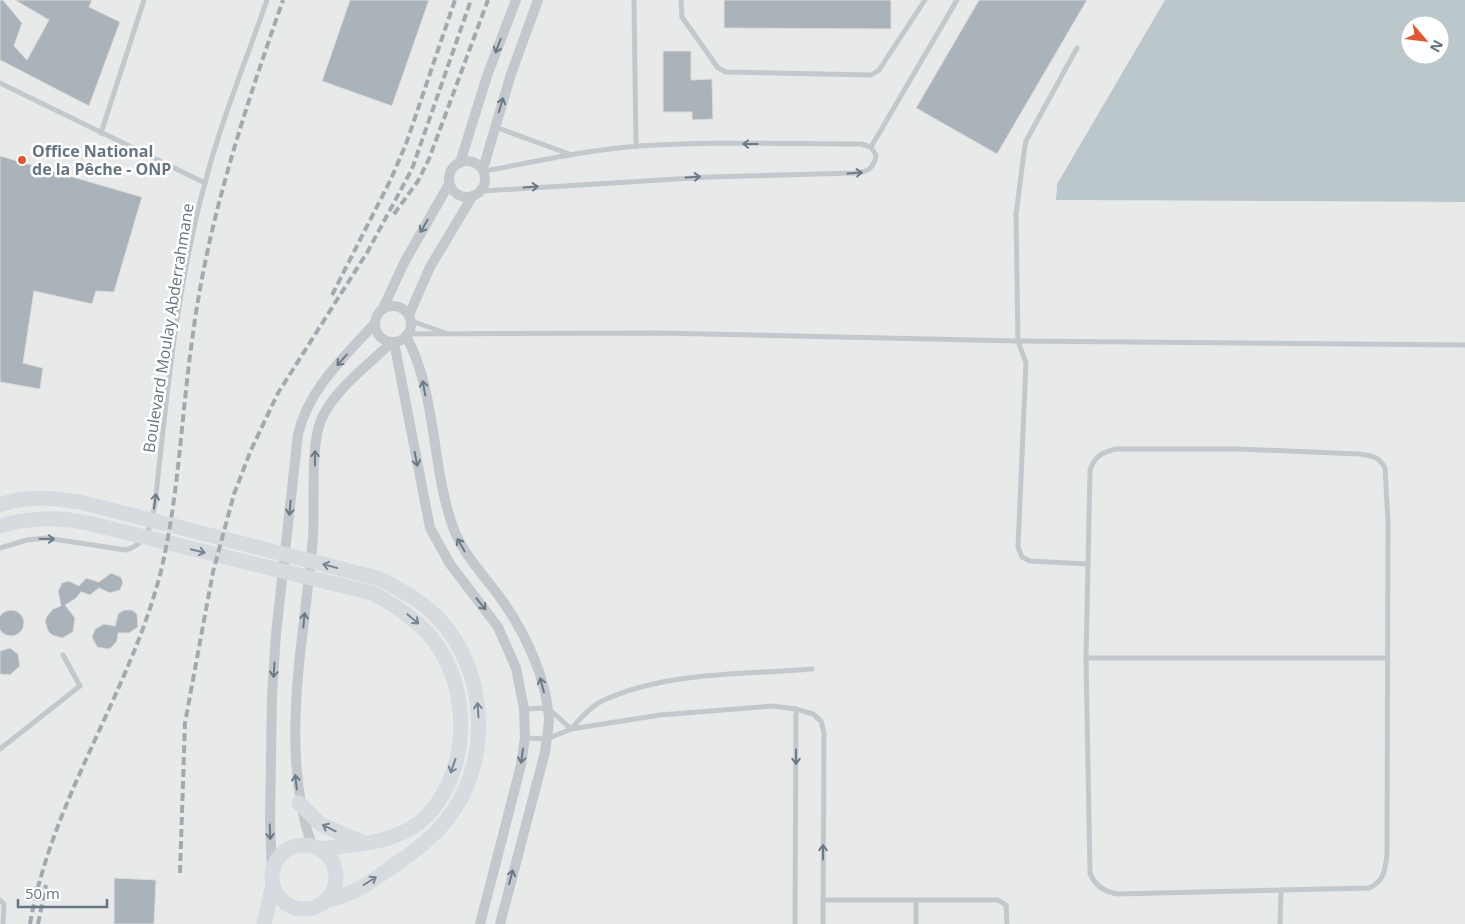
<svg xmlns="http://www.w3.org/2000/svg" width="1465" height="924" viewBox="0 0 1465 924" font-family="'Open Sans',sans-serif">
	<rect width="100%" height="100%" fill="#fafaf8"/>
	<path fill="#e8e9e9" d="M0,0H1165L1057,184L1056,200L1465,202V924H0Z"/>
	<path fill="#bbc7cb" fill-rule="evenodd" d="M1165,0H1465V202L1056,200L1057,184ZM1410,25H1440V55H1410Z"/>
	<g fill="#aab3b9" stroke="#dcdcda">
		<path d="M0,0H3L22,23L14,46L27,60L49,20L15,0H92L89,7L120,22L89,106L0,60Z"/>
		<path d="M350,0H429L392,106L322,81Z"/>
		<path d="M724,0H891V29L724,28Z"/>
		<path d="M979,0H1087L997,154L916,108Z"/>
		<path d="M663,51H691V80L712,79L713,119L692,120V112H663Z"/>
		<path d="M0,156L142,197L114,292L96,291L92,304L34,291L23,363L43,368L40,389L0,382Z"/>
		<path d="M111,573L121,577L123,583L120,590L110,593L99,588L90,595L81,592L75,599L65,605L75,618L73,632L62,638L52,635L48,631L45,621L47,616L53,609L61,606L58,591L62,583L69,581L79,586L86,578L99,582Z"/>
		<circle cx="11" cy="623" r="13"/>
		<path d="M124,610H132L137,614L138,627L129,633H118L117,641L111,648L107,649L97,647L92,637L95,629L104,624L115,626L118,614Z"/>
		<path d="M10,648L18,654L20,666L10,675L0,674V651Z"/>
		<path d="M114,878L156,880L154,924H114Z"/>
	</g>
	<g fill="none" stroke-linecap="round" stroke-linejoin="round">
		<g stroke="#c3c8cc" stroke-width="5">
			<path d="M634,0L636,147"/>
			<path d="M681,0L682,17L718,68L726,72L871,75L879,70L925,0"/>
			<path d="M1077,48L1026,141L1024,152L1016,215L1018,341L1026,363L1018,547L1022,557L1030,561L1087,564"/>
			<path d="M0,83L205,183"/>
			<path d="M495,127L572,155"/>
			<path d="M101,133L144,0"/>
			<path d="M871,147L957,0"/>
			<path d="M482,191L709,177L855,173C867,172 874,169 876,155L871,147L861,144C787,144 712,141 638,146C586,150 535,162 484,171"/>
			<path d="M411,321L449,334"/>
			<path d="M408,334L659,333L1018,341L1465,345"/>
			<path d="M0,548L27,540L46,538L126,550C148,544 151,524 155,505C166,401 177,284 205,183C221,121 246,61 267,0"/>
			<path d="M1086,658L1090,471C1093,457 1103,452 1116,449H1238L1359,454C1372,456 1379,456 1385,468L1388,521L1387,854C1385,869 1385,881 1369,888L1281,890L1280,924"/>
			<path d="M524,709L548,708L571,729"/>
			<path d="M571,729C580,719 590,707 602,701C666,671 743,675 812,669"/>
			<path d="M525,738L547,739L571,729L660,715L772,706L796,709L813,714L821,721L824,733L823,924"/>
			<path d="M0,749L80,686L63,655"/>
			<path d="M1281,890L1118,894C1104,892 1095,886 1090,873L1086,658H1387"/>
			<path d="M0,900L4,904L3,924"/>
			<path d="M823,900H998L1006,905L1007,924"/>
			<path d="M916,900V924"/>
			<path d="M795,924L796,709"/>
		</g>
		<g stroke="#c3c8cc" stroke-width="10">
			<circle cx="467" cy="179" r="18"/>
			<path d="M460,163L487,76L516,0"/>
			<path d="M483,169L511,74L538,0"/>
			<circle cx="393" cy="324" r="18"/>
			<path d="M383,308L405,261L449,184"/>
			<path d="M409,315L430,267L472,197"/>
			<path d="M406,336C437,393 431,466 453,527C462,553 483,574 499,596C524,630 546,676 549,718C549,729 546,741 545,752L500,924"/>
			<path d="M394,342L430,528L450,564L498,627L516,668L524,709L525,738L521,765L480,924"/>
			<path d="M312,846C278,747 305,639 313,537C315,507 310,446 321,420C334,390 368,365 392,342"/>
			<path d="M272,874L270,821L272,695L276,634L298,434C309,388 344,358 374,324"/>
		</g>
		<g stroke="#d6dbdf" stroke-width="15">
			<path d="M0,505C27,495 56,498 84,503L377,578C400,589 422,601 440,620C489,674 492,766 445,822C431,839 414,852 396,864C376,878 352,897 326,900"/>
			<path d="M0,526C31,517 57,517 88,523L372,593C396,606 417,619 434,641C473,691 470,780 420,822C393,844 351,845 319,849"/>
			<path d="M299,803L320,824L362,842"/>
			<circle cx="304" cy="877" r="32"/>
			<path d="M264,924L273,885"/>
		</g>
		<g stroke="#a2aab0" stroke-width="4" stroke-dasharray="8 4" stroke-linecap="butt">
			<path d="M394,214L418,181L429,159L488,0"/>
			<path d="M332,295L391,179L406,144L455,0"/>
			<path d="M180,873L185,723L213,572L234,494L251,450L278,393L368,251L412,169L471,0"/>
			<path d="M30,924C52,798 130,693 161,571C179,495 181,418 192,341C207,222 244,112 283,0"/>
			<path d="M38,924L46,885"/>
		</g>
	</g>
	<defs><path id="oneway-shaft" d="M-6 0H5M1.5-3L5.5 0L1.5 3" fill="none" stroke-width="1.6" stroke-linecap="round" stroke-linejoin="round" transform="scale(1.25)"/></defs>
	<g stroke="#6a7a87">
		<use href="#oneway-shaft" transform="translate(498 46) rotate(111)"/>
		<use href="#oneway-shaft" transform="translate(501 105) rotate(-73)"/>
		<use href="#oneway-shaft" transform="translate(750 144) rotate(-180)"/>
		<use href="#oneway-shaft" transform="translate(855 173) rotate(-4)"/>
		<use href="#oneway-shaft" transform="translate(693 177) rotate(-3)"/>
		<use href="#oneway-shaft" transform="translate(531 187) rotate(-4)"/>
		<use href="#oneway-shaft" transform="translate(424 226) rotate(120)"/>
		<use href="#oneway-shaft" transform="translate(342 360) rotate(132)"/>
		<use href="#oneway-shaft" transform="translate(424 388) rotate(-100)"/>
		<use href="#oneway-shaft" transform="translate(315 458) rotate(-89)"/>
		<use href="#oneway-shaft" transform="translate(416 459) rotate(79)"/>
		<use href="#oneway-shaft" transform="translate(155 501) rotate(-82)"/>
		<use href="#oneway-shaft" transform="translate(290 508) rotate(95)"/>
		<use href="#oneway-shaft" transform="translate(47 539) rotate(1)"/>
		<use href="#oneway-shaft" transform="translate(461 545) rotate(-120)"/>
		<use href="#oneway-shaft" transform="translate(481 604) rotate(51)"/>
		<use href="#oneway-shaft" transform="translate(304 620) rotate(-84)"/>
		<use href="#oneway-shaft" transform="translate(274 670) rotate(94)"/>
		<use href="#oneway-shaft" transform="translate(542 685) rotate(-105)"/>
		<use href="#oneway-shaft" transform="translate(522 756) rotate(98)"/>
		<use href="#oneway-shaft" transform="translate(796 757) rotate(90)"/>
		<use href="#oneway-shaft" transform="translate(296 782) rotate(-96)"/>
		<use href="#oneway-shaft" transform="translate(270 832) rotate(88)"/>
		<use href="#oneway-shaft" transform="translate(823 852) rotate(-90)"/>
		<use href="#oneway-shaft" transform="translate(511 877) rotate(-75)"/>
	</g>
	<g stroke="#768591">
		<use href="#oneway-shaft" transform="translate(198 551) rotate(14)"/>
		<use href="#oneway-shaft" transform="translate(330 566) rotate(-165)"/>
		<use href="#oneway-shaft" transform="translate(413 619) rotate(40)"/>
		<use href="#oneway-shaft" transform="translate(478 710) rotate(-94)"/>
		<use href="#oneway-shaft" transform="translate(453 766) rotate(109)"/>
		<use href="#oneway-shaft" transform="translate(329 828) rotate(-153)"/>
		<use href="#oneway-shaft" transform="translate(370 881) rotate(-32)"/>
	</g>
	<circle fill="#e4572e" stroke="#fff" stroke-width="2" cx="22" cy="160" r="5"/>
	<g text-anchor="middle" dominant-baseline="central" stroke-width="5" stroke-linejoin="round" paint-order="stroke">
		<g font-size="16" font-weight="bold" fill="#657683" stroke="#fff" text-anchor="start">
			<text x="32" y="151">Office National<tspan x="32" dy="18">de la Pêche - ONP</tspan></text>
		</g>
		<g font-size="16" fill="#657683" stroke="#fff">
			<text transform="translate(168 328) rotate(-81)">Boulevard Moulay Abderrahmane</text>
		</g>
	</g>
	<g transform="translate(1425 40) rotate(118)"><circle r="24" fill="#ffffff" stroke="#c1c8cd"/>
	<path d="M0-4L9 19L0 12L-9 19Z" fill="#e4572e"/>
	<text y="-8" font-size="14" font-weight="bold" text-anchor="middle" fill="#657683">N</text>
	</g>
	<path d="M18 899v8h89v-8" fill="none" stroke="#657683" stroke-width="2.5"/>
	<text x="25" y="899" font-size="15" fill="#657683" stroke="#ffffff" stroke-width="4" paint-order="stroke">50 m</text>
</svg>
